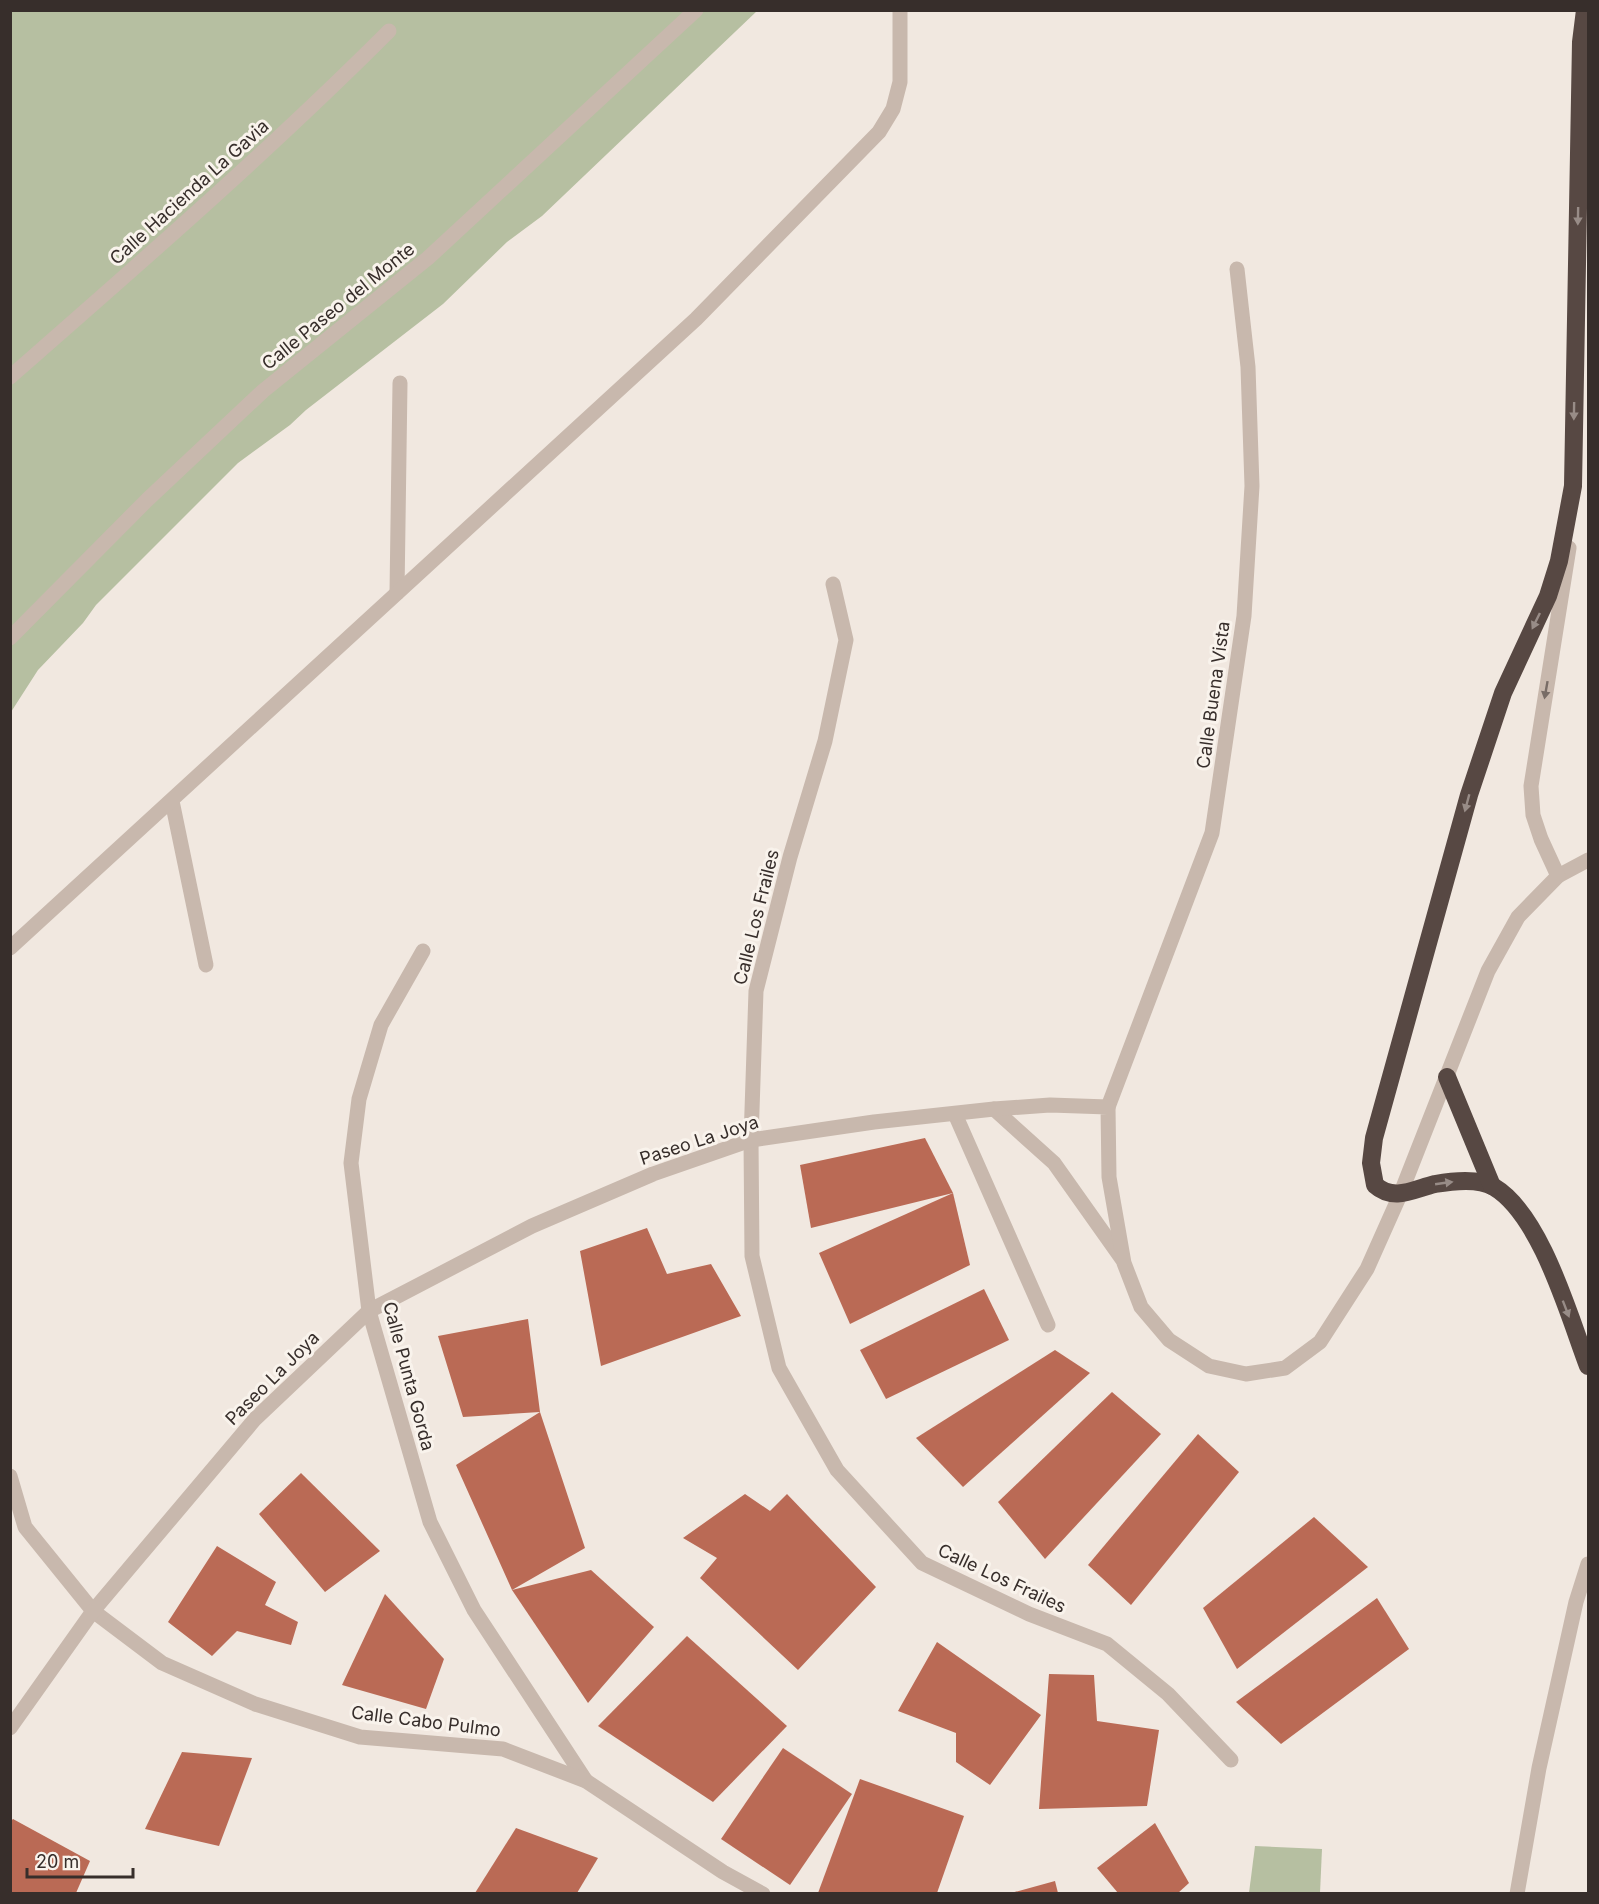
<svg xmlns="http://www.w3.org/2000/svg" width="1599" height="1904" viewBox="0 0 1599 1904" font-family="Inter,sans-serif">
	<rect width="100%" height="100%" fill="#f1e8e0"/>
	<g fill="#b6bfa1">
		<path d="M11,11H757L542,216L507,242L443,304L306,410L290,425L238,463L96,605L83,623L38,670L11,712Z"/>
		<path d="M1255,1846L1322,1849L1320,1893H1249Z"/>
	</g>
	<g fill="#ba6a55">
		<path d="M925,1138L953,1193L811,1228L800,1165Z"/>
		<path d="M953,1193L970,1265L850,1324L819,1253Z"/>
		<path d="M647,1228L667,1274L711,1264L741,1316L601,1366L580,1251Z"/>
		<path d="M984,1289L1009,1340L886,1399L860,1350Z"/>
		<path d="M528,1319L540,1412L585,1548L512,1590L456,1465L540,1412L463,1417L438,1336Z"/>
		<path d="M1055,1350L1090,1373L963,1487L916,1438Z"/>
		<path d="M1112,1392L1161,1434L1045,1559L998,1502Z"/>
		<path d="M1198,1434L1239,1472L1131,1605L1088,1565Z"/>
		<path d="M301,1473L380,1551L325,1592L259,1514Z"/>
		<path d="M745,1494L770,1511L787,1494L876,1587L798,1670L700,1578L717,1558L683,1538Z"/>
		<path d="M1314,1517L1368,1567L1237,1669L1203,1608Z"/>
		<path d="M217,1546L276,1582L265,1605L298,1622L291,1645L237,1631L212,1656L168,1622Z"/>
		<path d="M591,1570L654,1627L588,1703L512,1590Z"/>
		<path d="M385,1594L444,1659L426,1709L342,1685Z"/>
		<path d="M1377,1598L1409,1649L1281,1744L1236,1702Z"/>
		<path d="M687,1636L787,1726L713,1802L598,1726Z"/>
		<path d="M937,1642L1041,1715L990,1785L956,1762V1733L898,1711Z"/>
		<path d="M1049,1674L1094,1675L1097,1721L1159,1730L1147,1806L1039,1809Z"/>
		<path d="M783,1748L852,1794L790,1885L721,1839Z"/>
		<path d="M182,1752L252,1758L219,1846L145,1829Z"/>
		<path d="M860,1779L964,1816L937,1893H818Z"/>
		<path d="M13,1819L90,1861L76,1893H10V1822Z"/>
		<path d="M1155,1823L1189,1883L1178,1893H1118L1097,1868Z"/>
		<path d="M516,1828L598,1858L577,1893H475Z"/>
		<path d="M1055,1881L1058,1893H1011Z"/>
	</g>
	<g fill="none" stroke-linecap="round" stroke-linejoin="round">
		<g stroke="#c8b8ad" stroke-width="15">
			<path d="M1558,876L1588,860"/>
			<path d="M955,1114L1048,1325"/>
		</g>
		<g stroke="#c8b8ad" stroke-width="15">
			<path d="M10,377C139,264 268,152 389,31"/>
			<path d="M833,584L846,640L825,741L790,857L756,991L751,1140L752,1256L779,1368L837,1470L922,1563L1029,1614L1107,1644L1168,1694L1231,1760"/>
			<path d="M397,593L400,383"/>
			<path d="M10,638L147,500L263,391L428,258L696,10"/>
			<path d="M172,801L206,965"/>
			<path d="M10,948L696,319L879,132L893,109L900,82V10"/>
			<path d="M423,951L381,1025L359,1099L351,1163L369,1311L430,1522L474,1610L586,1781"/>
			<path d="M1108,1107L1212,833L1244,616L1252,486L1248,367L1237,269"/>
			<path d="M994,1109L1054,1163L1122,1259"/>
			<path d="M10,1476L25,1527L93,1611L162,1663L255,1704L360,1737L503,1749L586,1781L723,1872L763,1894"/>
			<path d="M10,1728L93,1611L255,1419L369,1311L532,1226L653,1174L751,1140L874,1122L994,1109L1050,1105L1108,1107L1109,1177L1124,1263L1141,1307L1169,1340L1209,1366L1246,1374L1285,1368L1320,1342L1367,1269L1400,1195L1488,971L1518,917L1558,876L1541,839L1533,815L1531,786L1569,548"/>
			<path d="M1517,1894L1539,1768L1576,1602L1588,1564"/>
		</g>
		<g stroke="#574843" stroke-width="18">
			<path d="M1585,10L1581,42L1573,486L1559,561L1548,596L1503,693L1469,795L1374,1138L1371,1163L1375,1185C1394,1202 1414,1189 1435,1184C1452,1181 1479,1178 1494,1187C1541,1215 1569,1316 1588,1366"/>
			<path d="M1447,1077L1492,1186"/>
		</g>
	</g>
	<defs><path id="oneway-solid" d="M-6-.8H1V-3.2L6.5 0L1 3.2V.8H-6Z" transform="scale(1.5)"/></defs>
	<g fill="#988c87">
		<use href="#oneway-solid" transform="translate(1578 216) rotate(91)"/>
		<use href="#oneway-solid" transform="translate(1574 411) rotate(91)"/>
		<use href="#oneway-solid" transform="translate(1536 621) rotate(116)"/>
		<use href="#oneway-solid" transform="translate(1467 803) rotate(105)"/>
		<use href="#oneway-solid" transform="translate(1444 1183) rotate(-8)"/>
		<use href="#oneway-solid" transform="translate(1566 1309) rotate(69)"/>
	</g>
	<use fill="#786c66" href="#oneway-solid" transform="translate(1546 690) rotate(100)"/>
	<g text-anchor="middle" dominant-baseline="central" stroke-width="6" stroke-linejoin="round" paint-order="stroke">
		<g font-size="18" fill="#372e2b" stroke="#f9f3ec">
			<text transform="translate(189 192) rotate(-42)">Calle Hacienda La Gavia</text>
			<text transform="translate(338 306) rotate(-39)">Calle Paseo del Monte</text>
			<text transform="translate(1213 695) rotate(-82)">Calle Buena Vista</text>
			<text transform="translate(756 917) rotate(-76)">Calle Los Frailes</text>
			<text transform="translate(699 1140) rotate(-18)">Paseo La Joya</text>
			<text transform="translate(409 1376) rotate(75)">Calle Punta Gorda</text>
			<text transform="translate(272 1378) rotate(-45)">Paseo La Joya</text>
			<text transform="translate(1002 1578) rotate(25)">Calle Los Frailes</text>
			<text transform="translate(426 1721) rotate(7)">Calle Cabo Pulmo</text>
		</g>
	</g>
	<rect width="1599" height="1904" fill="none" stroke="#372e2b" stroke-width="24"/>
	<path d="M27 1868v9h106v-9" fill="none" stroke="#372e2b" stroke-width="3"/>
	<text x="36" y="1868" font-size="18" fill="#372e2b" stroke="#f9f3ec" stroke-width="4.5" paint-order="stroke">20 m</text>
</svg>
